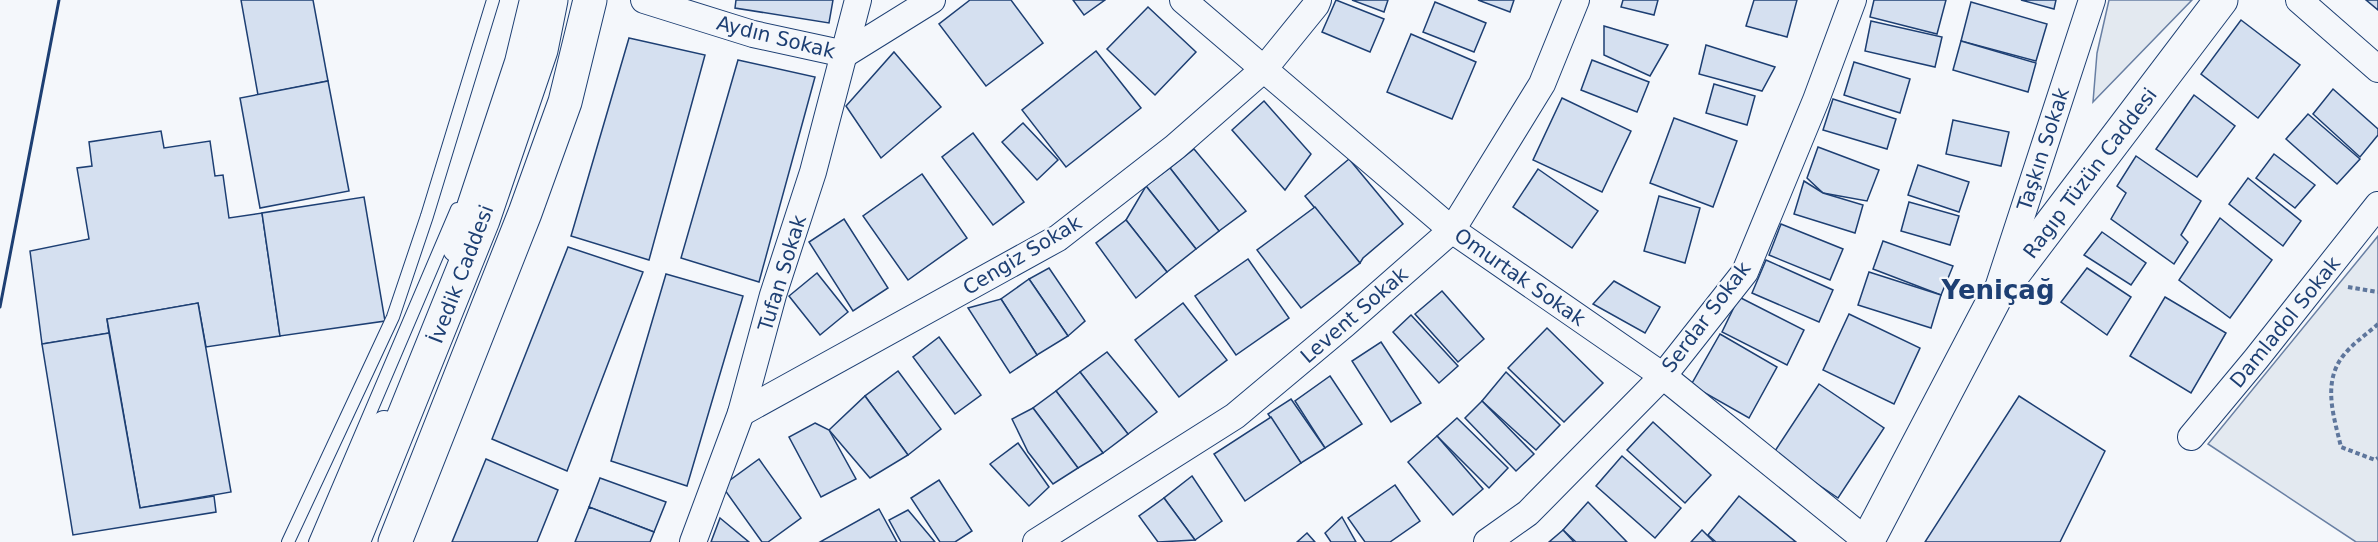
<svg xmlns="http://www.w3.org/2000/svg" width="2378" height="542" viewBox="0 0 2378 542" font-family="'DejaVu Sans',sans-serif">
	<rect width="100%" height="100%" fill="#f4f7fb"/>
	<g fill="#e3e9f0" stroke="#687fa3" stroke-width="1.5">
		<path d="M2109,0H2192L2093,102L2097,53Z"/>
		<path d="M2378,236V542H2356L2208,444Z"/>
	</g>
	<g fill="#d5e0f0" stroke="#1d3f73" stroke-width="1.5">
		<path d="M241,0H313L328,81L258,95Z"/>
		<path d="M736,0H833L829,23L735,8Z"/>
		<path d="M970,0H1011L1043,43L986,86L939,24Z"/>
		<path d="M1073,0H1105L1084,15Z"/>
		<path d="M1336,0L1384,19L1370,52L1322,32Z"/>
		<path d="M1352,0H1388L1384,12Z"/>
		<path d="M1478,0H1514L1510,12Z"/>
		<path d="M1623,0H1658L1654,15L1621,7Z"/>
		<path d="M1754,0H1797L1787,37L1746,26Z"/>
		<path d="M1874,0H1946L1937,34L1870,17Z"/>
		<path d="M2021,0H2056L2054,9Z"/>
		<path d="M2366,0H2378V10Z"/>
		<path d="M1435,2L1486,23L1474,52L1423,32Z"/>
		<path d="M1971,2L2047,24L2036,61L1961,41Z"/>
		<path d="M1148,7L1196,52L1155,95L1107,49Z"/>
		<path d="M2241,20L2300,65L2258,118L2201,74Z"/>
		<path d="M1871,21L1942,37L1935,67L1865,51Z"/>
		<path d="M1604,26L1668,45L1650,76L1604,55Z"/>
		<path d="M1411,34L1476,62L1452,119L1387,92Z"/>
		<path d="M629,38L705,55L649,260L571,236Z"/>
		<path d="M1961,41L2036,63L2028,92L1953,70Z"/>
		<path d="M1706,45L1775,67L1762,91L1699,74Z"/>
		<path d="M1096,51L1141,108L1066,167L1022,110Z"/>
		<path d="M894,52L941,107L881,158L846,106Z"/>
		<path d="M738,60L815,77L759,282L681,258Z"/>
		<path d="M1592,60L1649,82L1637,112L1581,90Z"/>
		<path d="M1854,62L1910,79L1900,113L1844,95Z"/>
		<path d="M328,81L349,191L260,208L240,98Z"/>
		<path d="M1714,84L1755,96L1747,125L1706,113Z"/>
		<path d="M2333,89L2378,129V135L2360,157L2313,114Z"/>
		<path d="M2194,95L2235,126L2197,177L2156,149Z"/>
		<path d="M1562,98L1631,131L1602,192L1533,160Z"/>
		<path d="M1833,99L1896,119L1887,149L1823,130Z"/>
		<path d="M1264,101L1311,154L1285,190L1232,130Z"/>
		<path d="M2308,114L2360,159L2337,184L2286,139Z"/>
		<path d="M1674,118L1737,141L1713,207L1650,183Z"/>
		<path d="M1953,120L2009,132L2001,166L1946,154Z"/>
		<path d="M1023,123L1058,160L1037,180L1002,142Z"/>
		<path d="M161,131L164,148L210,141L215,176L223,175L229,218L262,213L280,336L206,347L198,303L107,319L109,333L42,344L30,251L89,239L77,168L92,166L89,142Z"/>
		<path d="M973,133L1024,202L993,225L942,157Z"/>
		<path d="M1818,147L1879,170L1867,201L1823,193L1807,178Z"/>
		<path d="M1194,149L1246,211L1219,231L1170,168Z"/>
		<path d="M2274,154L2315,185L2295,208L2256,178Z"/>
		<path d="M2136,156L2201,201L2181,235L2188,242L2174,264L2111,219L2126,193L2117,186Z"/>
		<path d="M1349,159L1403,224L1363,258L1360,263L1305,196Z"/>
		<path d="M1918,165L1969,182L1959,212L1908,195Z"/>
		<path d="M1170,168L1219,231L1196,249L1146,186Z"/>
		<path d="M1538,169L1598,211L1572,248L1513,207Z"/>
		<path d="M922,174L967,238L908,280L863,216Z"/>
		<path d="M2248,178L2301,221L2283,246L2229,204Z"/>
		<path d="M1804,181L1823,193L1863,205L1855,233L1794,214Z"/>
		<path d="M1146,186L1196,249L1167,272L1126,220Z"/>
		<path d="M1659,196L1700,208L1685,263L1644,251Z"/>
		<path d="M364,197L385,321L280,336L262,213Z"/>
		<path d="M1909,202L1959,216L1950,245L1901,231Z"/>
		<path d="M1315,207L1360,263L1301,308L1257,250Z"/>
		<path d="M2220,218L2272,260L2230,318L2179,280Z"/>
		<path d="M844,219L888,288L853,311L809,242Z"/>
		<path d="M1126,220L1167,272L1136,298L1096,243Z"/>
		<path d="M1781,224L1843,249L1830,280L1769,255Z"/>
		<path d="M2102,232L2146,263L2131,285L2084,255Z"/>
		<path d="M1883,241L1953,266L1941,295L1873,269Z"/>
		<path d="M568,247L643,272L567,471L492,439Z"/>
		<path d="M1248,259L1289,318L1236,355L1195,296Z"/>
		<path d="M1766,260L1833,290L1819,322L1752,293Z"/>
		<path d="M1049,268L1085,321L1068,336L1029,279Z"/>
		<path d="M2087,268L2131,297L2107,335L2061,302Z"/>
		<path d="M1869,272L1941,295L1931,328L1858,305Z"/>
		<path d="M817,273L848,312L820,335L789,296Z"/>
		<path d="M666,274L743,296L687,486L611,461Z"/>
		<path d="M1029,279L1068,336L1037,355L1001,299Z"/>
		<path d="M1614,281L1660,307L1645,333L1593,304Z"/>
		<path d="M1442,291L1484,339L1458,362L1415,314Z"/>
		<path d="M1739,297L1804,330L1787,365L1722,332Z"/>
		<path d="M2165,297L2226,333L2191,393L2130,356Z"/>
		<path d="M1001,299L1037,355L1010,373L968,308Z"/>
		<path d="M198,303L231,492L140,508L107,319Z"/>
		<path d="M1183,303L1227,360L1179,397L1135,340Z"/>
		<path d="M1849,314L1920,348L1894,404L1823,370Z"/>
		<path d="M1411,315L1458,366L1439,383L1393,332Z"/>
		<path d="M1547,328L1603,383L1564,422L1508,368Z"/>
		<path d="M109,333L140,508L214,496L216,512L73,535L42,344Z"/>
		<path d="M1720,334L1777,367L1749,418L1691,385Z"/>
		<path d="M939,337L981,395L955,414L913,357Z"/>
		<path d="M1381,342L1421,403L1391,422L1352,361Z"/>
		<path d="M1107,352L1157,412L1128,434L1080,372Z"/>
		<path d="M898,371L941,429L908,455L865,396Z"/>
		<path d="M1080,372L1128,434L1103,453L1056,391Z"/>
		<path d="M1506,372L1560,425L1536,450L1482,401Z"/>
		<path d="M1330,376L1362,424L1325,448L1295,401Z"/>
		<path d="M1819,384L1884,428L1838,498L1773,454Z"/>
		<path d="M1056,391L1103,453L1078,468L1033,408Z"/>
		<path d="M865,396L908,455L870,478L829,430Z"/>
		<path d="M2019,396L2105,451L2060,542H1925Z"/>
		<path d="M1291,399L1325,448L1301,463L1268,414Z"/>
		<path d="M1482,401L1534,454L1516,471L1465,418Z"/>
		<path d="M1033,408L1078,468L1053,484L1028,452L1012,419Z"/>
		<path d="M1271,417L1301,463L1245,501L1214,454Z"/>
		<path d="M1457,418L1508,468L1489,488L1437,436Z"/>
		<path d="M1653,422L1711,475L1685,503L1627,450Z"/>
		<path d="M815,423L829,430L856,479L821,497L789,437Z"/>
		<path d="M1437,436L1483,489L1453,515L1408,462Z"/>
		<path d="M1018,443L1049,487L1029,506L990,464Z"/>
		<path d="M1622,456L1681,508L1655,538L1596,486Z"/>
		<path d="M486,459L558,490L537,542H452Z"/>
		<path d="M759,459L801,518L768,542H762L722,486Z"/>
		<path d="M1192,476L1222,521L1195,540L1164,498Z"/>
		<path d="M600,478L666,502L654,532L589,507Z"/>
		<path d="M939,480L972,531L955,542H940L911,498Z"/>
		<path d="M1395,485L1420,521L1390,542H1365L1348,518Z"/>
		<path d="M1739,496L1796,542H1716L1708,535Z"/>
		<path d="M1164,498L1195,540L1158,542L1139,516Z"/>
		<path d="M1588,502L1627,542H1576L1563,530Z"/>
		<path d="M589,507L654,532L650,542H575Z"/>
		<path d="M879,509L897,542H820Z"/>
		<path d="M908,510L935,542H901L889,520Z"/>
		<path d="M1342,517L1356,542H1331L1325,533Z"/>
		<path d="M720,518L749,542H711Z"/>
		<path d="M1563,530L1574,542H1549Z"/>
		<path d="M1702,530L1714,542H1691Z"/>
		<path d="M1307,533L1315,542H1297Z"/>
	</g>
	<g fill="none" stroke-linecap="round" stroke-linejoin="round">
		<g stroke="#1d3f73" stroke-width="14">
			<g id="lane">
				<path d="M288,542L393,317L427,216L493,0"/>
				<path d="M315,542L457,209"/>
			</g>
		</g>
		<g stroke="#1d3f73" stroke-width="28">
			<g id="street">
				<path d="M644,0L753,34L845,54L932,0"/>
				<path d="M1183,0L1452,230L1663,376L1868,542"/>
				<path d="M2299,0L2378,69"/>
				<path d="M456,249L518,62L533,0"/>
				<path d="M1999,285L2092,0"/>
				<path d="M741,413L1058,238L1175,147L1264,69L1316,5L1318,0"/>
				<path d="M2191,437L2256,359L2378,205"/>
				<path d="M332,542L384,424"/>
				<path d="M693,542L741,413L773,295L813,172L858,0"/>
				<path d="M1036,542L1235,416L1345,324L1452,230L1542,84L1576,0"/>
				<path d="M1487,542L1528,513L1663,376L1745,272L1816,100L1853,0"/>
			</g>
		</g>
		<g stroke="#1d3f73" stroke-width="35">
			<path id="secondary" d="M1867,542L1995,298L2221,0"/>
		</g>
		<g stroke="#1d3f73" stroke-width="35">
			<g id="primary">
				<path d="M353,542L483,220L541,50L551,0"/>
				<path d="M395,542L525,213L565,102L590,0"/>
			</g>
		</g>
		<g stroke="#5e769c" stroke-width="4" stroke-dasharray="4.5 3" stroke-linecap="butt">
			<path d="M2348,287L2378,292"/>
			<path d="M2378,324C2367,334 2352,344 2343,356C2322,383 2334,417 2341,447L2375,460L2378,458"/>
		</g>
		<use href="#lane" stroke="#f4f7fb" stroke-width="12"/>
		<use href="#street" stroke="#f4f7fb" stroke-width="26"/>
		<use href="#secondary" stroke="#f4f7fb" stroke-width="33"/>
		<use href="#primary" stroke="#f4f7fb" stroke-width="33"/>
		<path stroke="#1d3f73" stroke-width="3" d="M0,307L59,0"/>
	</g>
	<g text-anchor="middle" dominant-baseline="central" stroke-width="4.5" stroke-linejoin="round" paint-order="stroke">
		<g font-size="20" fill="#1d3f73" stroke="#f4f7fb">
			<text transform="translate(776 37) rotate(14)">Aydın Sokak</text>
			<text transform="translate(2043 149) rotate(-72)">Taşkın Sokak</text>
			<text transform="translate(2090 173) rotate(-53)">Ragıp Tüzün Caddesi</text>
			<text transform="translate(1022 255) rotate(-31)">Cengiz Sokak</text>
			<text transform="translate(782 273) rotate(-73)">Tufan Sokak</text>
			<text transform="translate(461 274) rotate(-69)">İvedik Caddesi</text>
			<text transform="translate(1520 277) rotate(35)">Omurtak Sokak</text>
			<text transform="translate(1354 315) rotate(-41)">Levent Sokak</text>
			<text transform="translate(1706 317) rotate(-53)">Serdar Sokak</text>
			<text transform="translate(2285 322) rotate(-51)">Damladol Sokak</text>
		</g>
		<g font-size="26" font-weight="bold" fill="#1d3f73" stroke="#f4f7fb">
			<text x="1998" y="290">Yeniçağ</text>
		</g>
	</g>
</svg>
